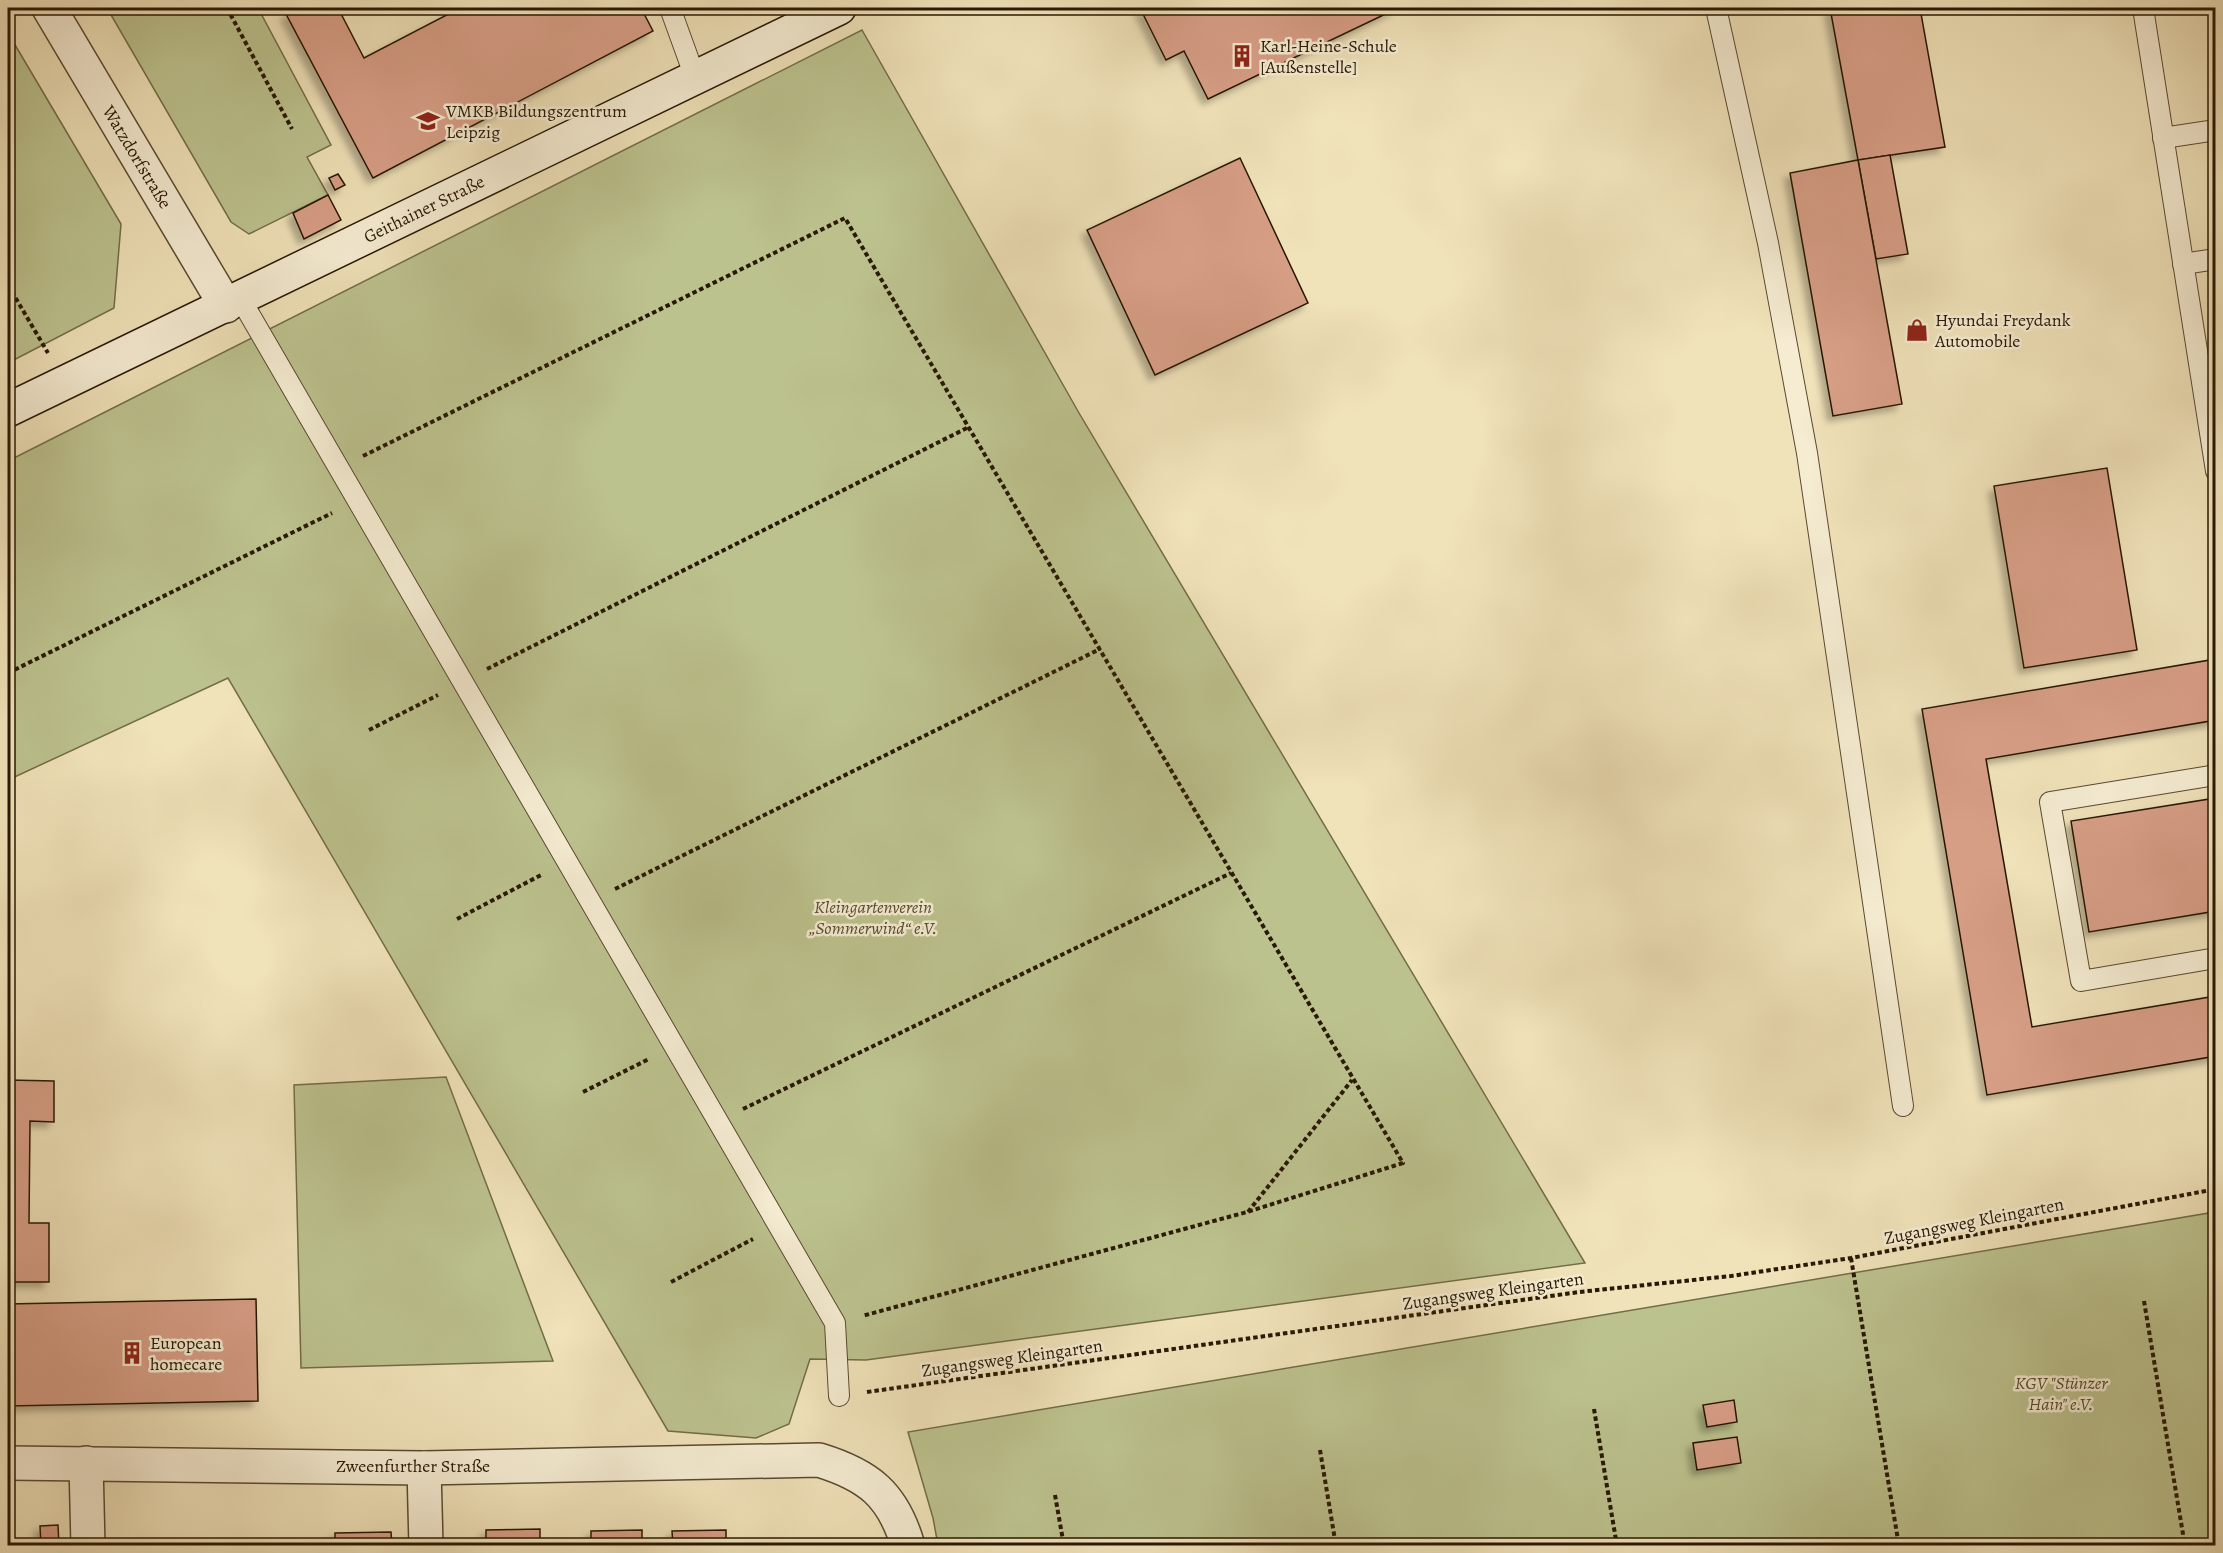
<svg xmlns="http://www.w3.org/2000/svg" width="2223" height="1553" viewBox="0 0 2223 1553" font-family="Alegreya,serif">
	<defs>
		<filter id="shadow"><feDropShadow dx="-5.5" dy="5.5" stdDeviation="3" flood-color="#0004"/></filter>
	</defs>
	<rect width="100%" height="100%" fill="#f0e2b9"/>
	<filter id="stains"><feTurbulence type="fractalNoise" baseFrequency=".00333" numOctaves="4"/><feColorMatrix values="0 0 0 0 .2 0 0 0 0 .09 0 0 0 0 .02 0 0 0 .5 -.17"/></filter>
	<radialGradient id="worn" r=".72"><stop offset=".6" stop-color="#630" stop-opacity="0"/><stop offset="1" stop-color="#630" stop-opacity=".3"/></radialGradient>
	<g fill="#bcc28e" stroke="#726d48" stroke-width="1.5">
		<path d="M107,8H258L331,145L307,157L328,195L249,234L231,222Z"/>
		<path d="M862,30L1079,413L1585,1263L866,1360L810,1359L789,1424L756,1438L668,1431L228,678L8,780V461Z"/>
		<path d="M8,33L121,224L114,308L8,363Z"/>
		<path d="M446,1077L553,1361L301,1368L294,1085Z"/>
		<path d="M2215,1212V1545H938L933,1518L908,1432Z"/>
	</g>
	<g fill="#d79e86" stroke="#281803" stroke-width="1.5" filter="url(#shadow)">
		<path d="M299,8H338L364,58L460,8H641L653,31L373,178L286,14Z"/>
		<path d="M1140,8H1398L1208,99L1184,51L1166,60Z"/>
		<path d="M1830,8H1920L1945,147L1858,160Z"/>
		<path d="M1890,155L1908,254L1876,259L1858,160Z"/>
		<path d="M1240,158L1308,303L1155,375L1087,230Z"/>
		<path d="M1858,160L1902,404L1833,416L1790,173Z"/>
		<path d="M338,174L345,185L335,190L329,178Z"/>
		<path d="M328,195L341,220L304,239L293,213Z"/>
		<path d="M2107,468L2137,650L2024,668L1994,486Z"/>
		<path d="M2216,659V720L1986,759L2032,1027L2216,996V1056L1987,1095L1922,709Z"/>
		<path d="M2216,798V911L2089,932L2071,821Z"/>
		<path d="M8,1080L54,1081V1122L30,1121L29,1223H49V1282H8Z"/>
		<path d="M256,1299L258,1401L8,1406V1304Z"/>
		<path d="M1734,1400L1737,1422L1707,1427L1703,1405Z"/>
		<path d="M1737,1437L1741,1463L1697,1470L1693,1443Z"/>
		<path d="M58,1525L59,1546H41L40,1526Z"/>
		<path d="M540,1529V1546H486V1530Z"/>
		<path d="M642,1530V1546H591V1531Z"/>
		<path d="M726,1530V1546H673L672,1531Z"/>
		<path d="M391,1532L392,1546H335V1533Z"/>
		<path d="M864,1540V1546H792V1542Z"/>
	</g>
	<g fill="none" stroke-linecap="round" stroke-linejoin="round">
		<g stroke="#5a4a30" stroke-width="22">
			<g id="lane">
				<path d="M670,8L695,77"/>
				<path d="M1716,8L1768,243L1807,453L1903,1106"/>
				<path d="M2143,8L2216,471"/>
				<path d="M2163,138L2216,130"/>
				<path d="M2183,264L2216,259"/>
				<path d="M240,298L835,1323L839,1396"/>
				<path d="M2216,775L2050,802L2081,981L2216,958"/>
			</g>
		</g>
		<g stroke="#5a4a30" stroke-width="36">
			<g id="street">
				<path d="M49,8L226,306"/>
				<path d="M8,1463L424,1468L819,1460C868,1475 893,1494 908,1546"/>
				<path d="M86,1463L88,1546"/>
				<path d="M424,1468L426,1546"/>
			</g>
		</g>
		<g stroke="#281803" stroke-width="36">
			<path id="secondary" d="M8,410L839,8"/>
		</g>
		<g stroke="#281803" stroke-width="4" stroke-dasharray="4.5 3" stroke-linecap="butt">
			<path d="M227,8L292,129"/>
			<path d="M8,285L48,353"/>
			<path d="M363,456L845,218L1403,1163L1247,1212L862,1316"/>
			<path d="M487,669L967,428"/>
			<path d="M8,673L332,513"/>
			<path d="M369,730L438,695"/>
			<path d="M615,889L1100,649"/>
			<path d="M457,919L541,875"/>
			<path d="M583,1092L649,1059"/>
			<path d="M743,1109L1231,873"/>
			<path d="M1248,1212L1352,1080"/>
			<path d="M1851,1258L1899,1546"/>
			<path d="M671,1282L753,1239"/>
			<path d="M2144,1301L2185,1546"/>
			<path d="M867,1392L1579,1292L1731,1276L1851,1258L2216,1189"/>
			<path d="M1594,1409L1617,1546"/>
			<path d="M1320,1450L1336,1546"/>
			<path d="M1055,1495L1064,1546"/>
		</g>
		<use href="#lane" stroke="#f5ecd2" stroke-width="20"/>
		<use href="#street" stroke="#f5ecd2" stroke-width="33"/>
		<use href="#secondary" stroke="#f5ecd2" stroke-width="33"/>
	</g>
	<defs>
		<g id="building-bare" transform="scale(1.8)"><path d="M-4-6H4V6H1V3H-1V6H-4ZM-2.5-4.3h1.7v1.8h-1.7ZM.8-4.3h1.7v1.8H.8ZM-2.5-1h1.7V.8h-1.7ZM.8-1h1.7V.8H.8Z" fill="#8f2418" stroke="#f5ecd2" stroke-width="2.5" paint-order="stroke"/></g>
		<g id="school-bare" transform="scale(1.8)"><path d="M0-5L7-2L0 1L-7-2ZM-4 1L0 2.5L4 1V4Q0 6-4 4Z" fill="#8f2418" stroke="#f5ecd2" stroke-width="2.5" paint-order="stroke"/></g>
		<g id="shop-bare" transform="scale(1.8)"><path d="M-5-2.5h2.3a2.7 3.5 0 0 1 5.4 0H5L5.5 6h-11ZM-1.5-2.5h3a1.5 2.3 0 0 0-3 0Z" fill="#8f2418" stroke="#f5ecd2" stroke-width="2.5" paint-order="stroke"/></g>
	</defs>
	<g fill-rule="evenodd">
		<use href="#building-bare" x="1242" y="56"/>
		<use href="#school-bare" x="428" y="121"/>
		<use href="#shop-bare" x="1917" y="330"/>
		<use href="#building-bare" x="132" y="1353"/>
	</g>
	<g text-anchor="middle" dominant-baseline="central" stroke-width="5" stroke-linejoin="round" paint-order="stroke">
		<g font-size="18" fill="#281803" stroke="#f5ecd2" text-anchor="start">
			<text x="1260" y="46">Karl-Heine-Schule<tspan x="1260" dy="21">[Außenstelle]</tspan></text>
			<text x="446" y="111">VMKB Bildungszentrum<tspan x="446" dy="21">Leipzig</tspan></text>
			<text x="1935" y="320">Hyundai Freydank<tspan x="1935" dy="21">Automobile</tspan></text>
			<text x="150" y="1343">European<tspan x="150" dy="21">homecare</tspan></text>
		</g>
		<g font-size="18" fill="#281803" stroke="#f5ecd2">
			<text transform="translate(137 157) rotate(59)">Watzdorfstraße</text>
			<text transform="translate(424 209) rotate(-26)">Geithainer Straße</text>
			<text transform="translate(1974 1221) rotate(-11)">Zugangsweg Kleingarten</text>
			<text transform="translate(1493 1291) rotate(-8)">Zugangsweg Kleingarten</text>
			<text transform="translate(1012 1358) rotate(-8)">Zugangsweg Kleingarten</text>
			<text x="413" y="1466">Zweenfurther Straße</text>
		</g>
		<g font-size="18" font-style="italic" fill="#544b2d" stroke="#f5ecd2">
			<text x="873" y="907">Kleingartenverein<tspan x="873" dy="21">„Sommerwind“ e.V.</tspan></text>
			<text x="2061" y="1383">KGV "Stünzer<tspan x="2061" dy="21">Hain" e.V.</tspan></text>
		</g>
	</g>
	<rect width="2223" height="1553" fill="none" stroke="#f0e2b9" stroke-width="30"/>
	<rect x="9" y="9" width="2205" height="1535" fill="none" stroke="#281803" stroke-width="3"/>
	<rect x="15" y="15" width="2193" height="1523" fill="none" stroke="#281803" stroke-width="1.5"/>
	<rect width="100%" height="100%" filter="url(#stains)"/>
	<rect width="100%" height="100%" fill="url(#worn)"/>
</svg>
